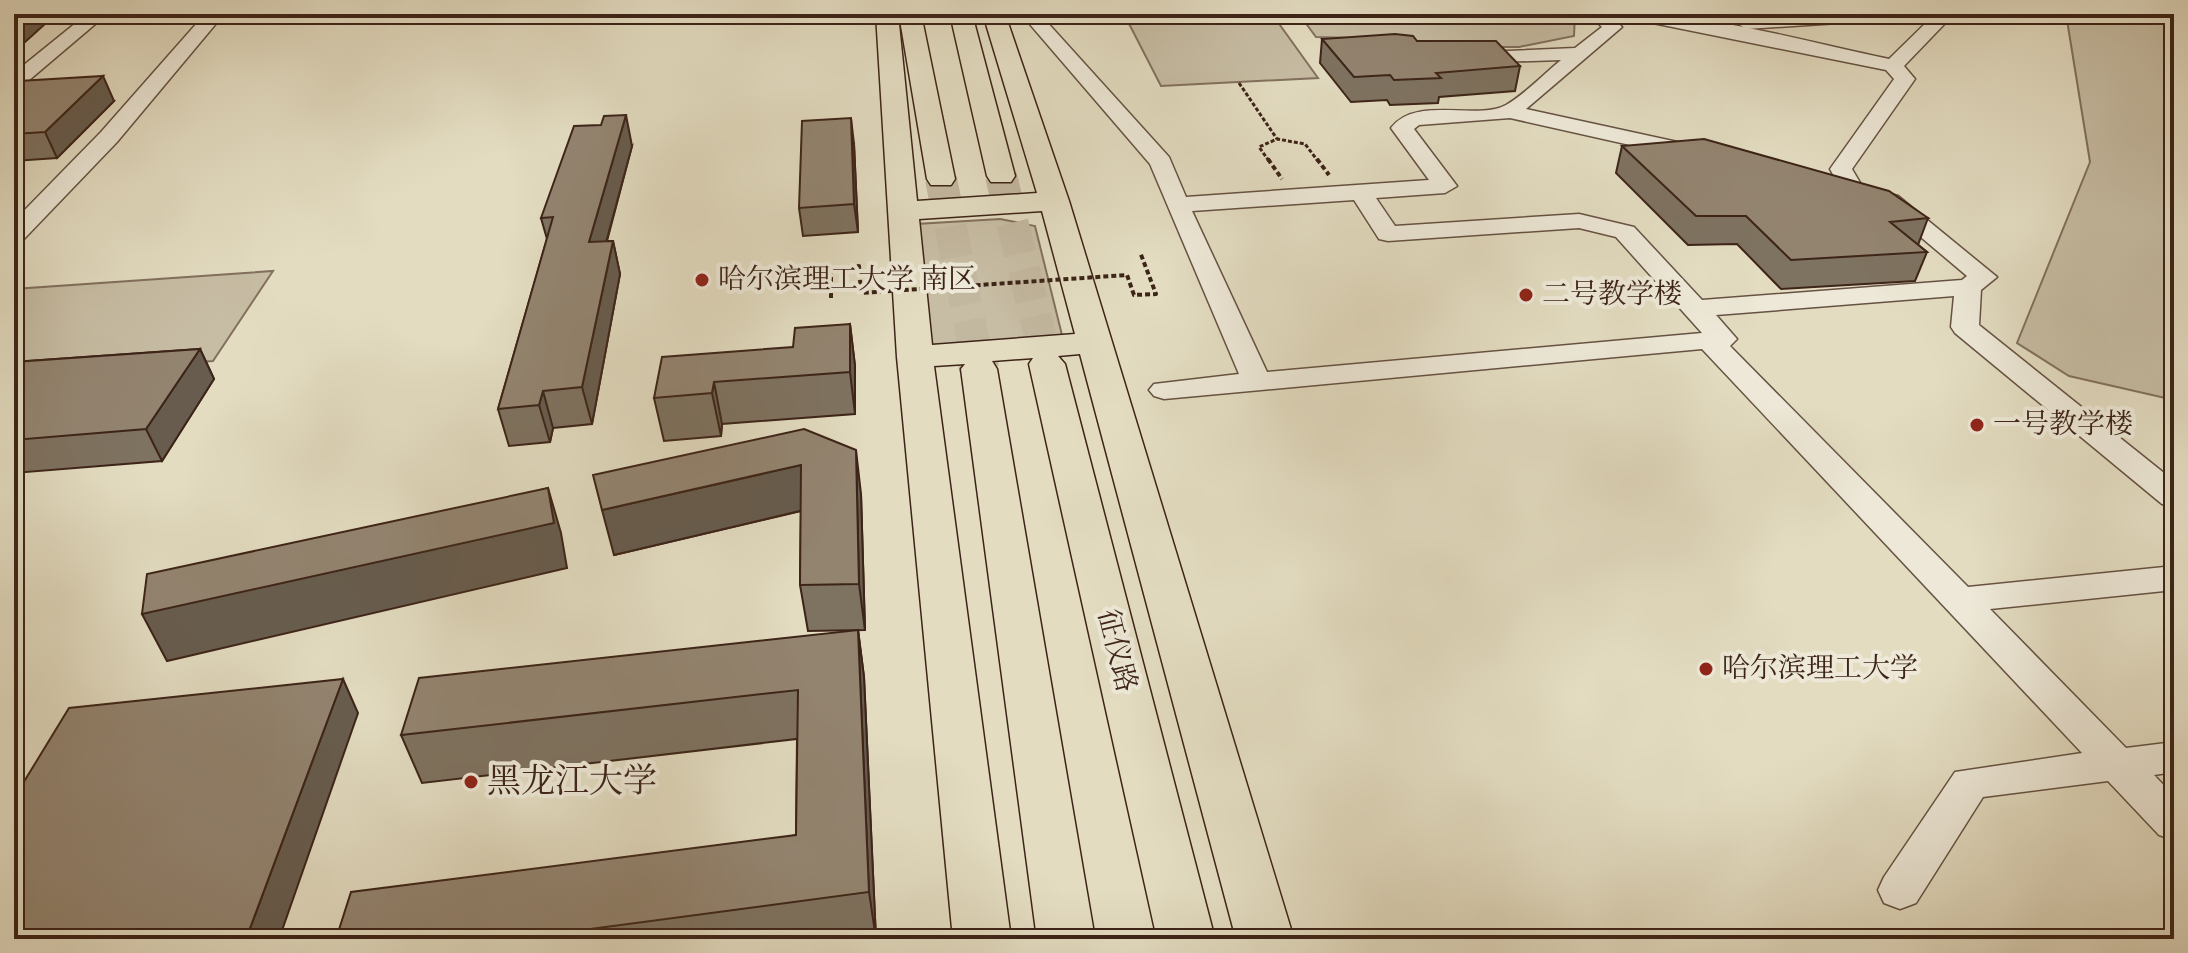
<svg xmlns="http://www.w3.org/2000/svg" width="2188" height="953" viewBox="0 0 2188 953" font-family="'IM FELL English','Noto Serif SC',serif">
	<rect width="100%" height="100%" fill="#e3dcc1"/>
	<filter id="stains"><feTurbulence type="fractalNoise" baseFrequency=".0025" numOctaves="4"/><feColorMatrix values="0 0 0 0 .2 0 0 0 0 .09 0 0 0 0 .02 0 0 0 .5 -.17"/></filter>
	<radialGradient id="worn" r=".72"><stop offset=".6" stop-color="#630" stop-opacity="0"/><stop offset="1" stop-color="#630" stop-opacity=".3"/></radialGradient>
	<g fill="#c7bda4" stroke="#82705e" stroke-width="2">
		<path d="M1124,14H1272L1318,78L1161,86Z"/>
		<path d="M1299,14H1575L1574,36L1519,47H1456L1395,39L1316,37Z"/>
		<path d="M2066,14L2174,15V400L2069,376L2017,343L2090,162Z"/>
		<path d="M1000,219L1035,226L1063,339L929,348L916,224Z"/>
		<path d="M273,271L213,361L14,376V289Z"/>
	</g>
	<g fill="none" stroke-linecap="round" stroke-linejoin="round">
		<g stroke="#c2b79f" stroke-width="32" stroke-dasharray="32 16" stroke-linecap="butt">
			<path d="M1001,176L1047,364"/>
			<path d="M941,179L978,365"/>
		</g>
		<path stroke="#c2b79f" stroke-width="40" stroke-dasharray="40 20" stroke-linecap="butt" d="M978,363L979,369"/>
		<g stroke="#665242" stroke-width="3">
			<g id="minor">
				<path d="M87,14H107L21,87L14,89V73Z"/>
				<path d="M205,14H224L117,142L23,240L14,242V221L101,132Z"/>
				<path d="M1028,14H1061L1046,21L1169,157L1186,197L1429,180L1391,128C1416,95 1476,121 1506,105C1525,94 1544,74 1561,60L1467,63L1457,57L1460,53L1575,48L1602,27L1589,14H1609L1622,27L1526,109L1705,148L1708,153L1705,158L1697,160L1510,118L1419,125L1414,129L1457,186L1445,193L1376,198L1395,226L1579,214L1634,227L1702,300L1962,280L1967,276L1878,201L1890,194L1898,196L1997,277L1981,290L1979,325L2174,481V507L2162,504L1955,333L1951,327L1954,296L1716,315L1737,339L1730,346L1968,587L2174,566V590L1990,609L2126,748L2174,742V772L2154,775L2174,796V840L2159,835L2108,781L1983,797L1916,903L1900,909L1884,903L1878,890L1884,877L1955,772L2082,753L1702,349L1164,399L1154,396L1149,390L1154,384L1239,374L1150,164L1028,22L1025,18ZM1354,200L1379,239L1388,241L1579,228L1616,237L1702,333L1267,372L1192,211Z"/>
				<path d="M1624,14C1713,14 1802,41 1889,59L1935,14H1954L1904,66L1915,79L1852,169L1862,186L1850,193L1842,191L1830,169L1894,79L1886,70L1633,19Z"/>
				<path d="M1805,14H1907L1898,19L1746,29L1737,23L1746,17Z"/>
			</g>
		</g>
		<g stroke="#3d2418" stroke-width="3">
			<g id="major">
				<path d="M876,14H898L917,201L1037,193L983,14H1005L1069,201L1294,939H1236L1080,354L1058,356L1065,364L1215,939H1157L1029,364L1033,358L992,361L997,369L1095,939H1037L961,369L965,364L934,366L1011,939H953L897,357ZM1042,211L1075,334L932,345L919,219Z"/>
				<path d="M899,14H921L955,179L951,185H931L927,179Z"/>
				<path d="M950,14H972L1015,176L1011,182H991L987,176Z"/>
			</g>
		</g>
		<g stroke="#3d2418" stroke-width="3" stroke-dasharray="4 2" stroke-linecap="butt">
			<path d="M1239,83L1277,139"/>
			<path d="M1269,161L1259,147L1277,139L1305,144L1318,161"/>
		</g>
		<g stroke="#3d2418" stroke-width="4" stroke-dasharray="5 3" stroke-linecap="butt">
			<path d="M1268,159L1282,179"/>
			<path d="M1317,159L1329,175"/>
		</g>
		<use href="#minor" fill="#ede8d7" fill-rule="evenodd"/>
		<use href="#major" fill="#e3dcc1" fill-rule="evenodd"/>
		<path stroke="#3d2418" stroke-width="4" stroke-dasharray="5 3" stroke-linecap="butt" d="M831,298V268L859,266L861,293L1127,275L1134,295L1156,294L1140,252"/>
	</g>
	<g fill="#7e7260" stroke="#3d2418" stroke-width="2">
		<path d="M1322,39L1417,41L1520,66L1515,91L1439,97L1438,103L1390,105L1387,100L1351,102L1320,63Z"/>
		<path d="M14,86L114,101L57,158L14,161Z"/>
		<path d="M854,144L858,232L803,236L799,208Z"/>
		<path d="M632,146L607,241H613L620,274L592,424L553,428L550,442L509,446L498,409L547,239L541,218Z"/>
		<path d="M1622,146L1928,218L1918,245L1927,252L1915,281L1781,289L1737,244L1688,245L1616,173Z"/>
		<path d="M850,324L855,366V414L722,424L721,436L664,441L654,398L793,347Z"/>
		<path d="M200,349L214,379L162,461L14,473V362Z"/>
		<path d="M861,494L865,630L808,631L800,585L801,511L614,555Z"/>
		<path d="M858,630L864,677L876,939H336L796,835L797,739L422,783L401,735Z"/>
	</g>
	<g fill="#675c4e" stroke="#3d2418" stroke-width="2">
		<path d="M28,14H56L14,52V26Z"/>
		<path d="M103,76L114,101L57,158L45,132Z"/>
		<path d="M626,115L632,146L597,276L589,242Z"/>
		<path d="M851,118L854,144L858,232L854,204Z"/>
		<path d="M613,241L620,274L592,424L582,387Z"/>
		<path d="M850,324L855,366V414L850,372Z"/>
		<path d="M200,349L214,379L162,461L146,429Z"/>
		<path d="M714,382L722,424L721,436L712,393Z"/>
		<path d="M543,391L553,428L550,442L539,405Z"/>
		<path d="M856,450L861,494L865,630L859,584Z"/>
		<path d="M801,465L808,509L614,555L602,510Z"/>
		<path d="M548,488L561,533L567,568L167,661L142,614Z"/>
		<path d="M858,630L864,677L876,939L869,892Z"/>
		<path d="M343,679L358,713L279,939H246Z"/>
		<path d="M14,690L19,697L14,705Z"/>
	</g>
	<g fill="#938470" stroke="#3d2418" stroke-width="2">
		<path d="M14,14H28L14,26Z"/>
		<path d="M1395,34L1413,36L1417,41H1496L1520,66L1436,73L1441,78L1394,80L1390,75L1354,77L1322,39Z"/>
		<path d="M103,76L45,132L14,134V86L19,81Z"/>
		<path d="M626,115L589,242L613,241L582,387L543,391L539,405L498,409L553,217L541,218L574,126L601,125L604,116Z"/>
		<path d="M851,118L854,204L799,208L802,121Z"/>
		<path d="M1704,139L1889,191L1928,218L1890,222L1927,252L1791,260L1746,216H1696L1622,146Z"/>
		<path d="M850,324V372L714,382L712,393L654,398L662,357L793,347L795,328Z"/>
		<path d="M200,349L146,429L14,440V362Z"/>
		<path d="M804,429L856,450L859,584L800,585L801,465L602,510L593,475Z"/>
		<path d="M548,488L554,523L142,614L147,574Z"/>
		<path d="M858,630L869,892L515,939H336L351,892L796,835L798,690L401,735L419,678Z"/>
		<path d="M343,679L246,939H14V798L69,708Z"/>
	</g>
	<g fill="#8f2418" stroke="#ede8d7" stroke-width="3">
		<circle cx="702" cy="280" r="8"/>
		<circle cx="1526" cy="295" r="8"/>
		<circle cx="1977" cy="425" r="8"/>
		<circle cx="1706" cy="669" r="8"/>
		<circle cx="471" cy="782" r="8"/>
	</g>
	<g text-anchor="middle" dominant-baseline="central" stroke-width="8" stroke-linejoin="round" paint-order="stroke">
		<g font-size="28" fill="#3d2418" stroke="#ede8d7" text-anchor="start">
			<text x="718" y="280">哈尔滨理工大学 南区</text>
			<text x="1542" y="295">二号教学楼</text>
			<text x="1993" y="425">一号教学楼</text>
			<text x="1722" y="669">哈尔滨理工大学</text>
		</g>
		<g font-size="28" fill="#3d2418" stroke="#ede8d7">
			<text transform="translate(1116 651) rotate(76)">征仪路</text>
		</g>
		<g font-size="34" fill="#3d2418" stroke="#ede8d7" text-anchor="start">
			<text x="487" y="782">黑龙江大学</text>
		</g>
	</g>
	<rect width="2188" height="953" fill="none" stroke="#e3dcc1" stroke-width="48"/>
	<rect x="16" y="16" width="2156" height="921" fill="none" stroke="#3d2418" stroke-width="4"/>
	<rect x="24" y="24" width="2140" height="905" fill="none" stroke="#3d2418" stroke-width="2"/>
	<rect width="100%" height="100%" filter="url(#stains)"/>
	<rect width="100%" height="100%" fill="url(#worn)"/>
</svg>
